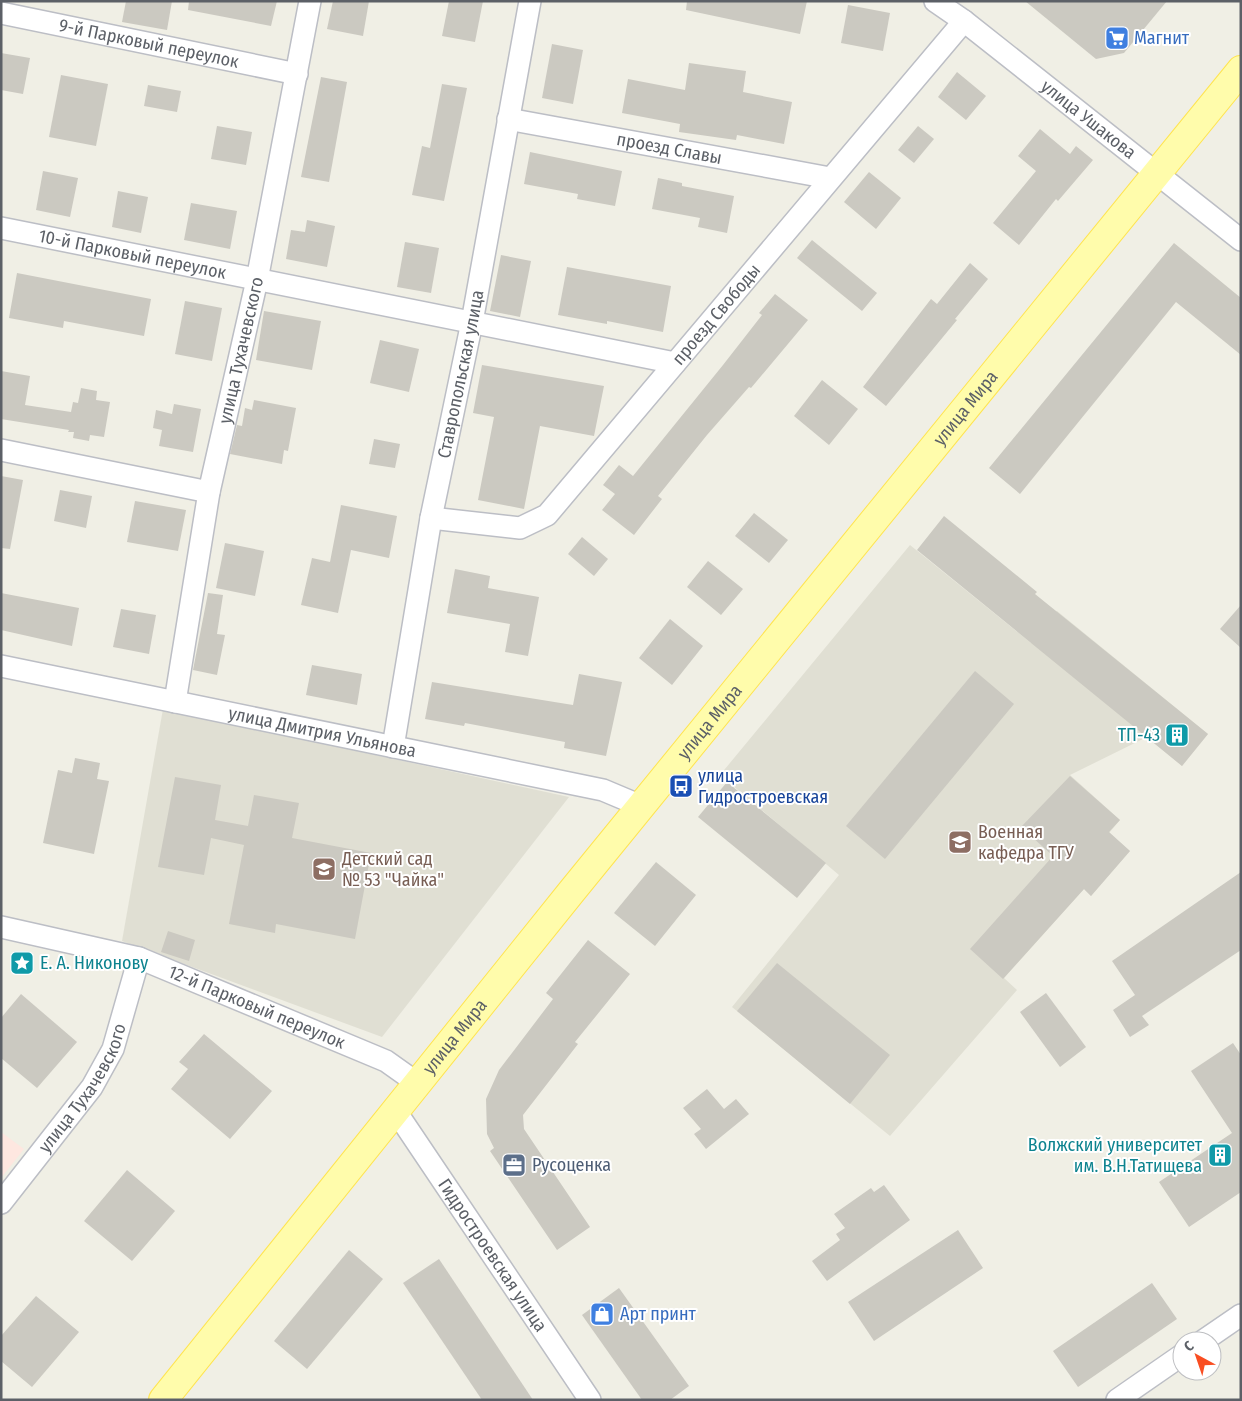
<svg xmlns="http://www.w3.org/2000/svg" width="1242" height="1401" viewBox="0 0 1242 1401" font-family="'Fira Sans Condensed',sans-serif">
	<rect width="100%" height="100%" fill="#f0efe5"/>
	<g fill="#e0dfd3">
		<path d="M910,545L1031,643L1057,611L1208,734L1182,766L1147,737L1070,775L1120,820L1109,833L1130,851L1091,896L1084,889L1004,978L1017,990L890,1136L732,1007L839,875L720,775Z"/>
		<path d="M163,709L569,797L382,1037L122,941Z"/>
	</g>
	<path fill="#fee7e0" d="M1,1132L24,1149L1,1178Z"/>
	<g fill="#cbc9c1">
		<path d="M126,1H172L167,30L122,22Z"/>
		<path d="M189,1H277L271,26L188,10Z"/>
		<path d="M333,1H369L363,36L327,29Z"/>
		<path d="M449,1H483L475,42L442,36Z"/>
		<path d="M687,1H807L800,34L686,10Z"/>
		<path d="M1025,1H1167L1124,53L1096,59Z"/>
		<path d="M848,5L890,13L883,51L841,43Z"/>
		<path d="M552,44L583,50L573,104L542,98Z"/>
		<path d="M1,53L30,58L23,94L1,90Z"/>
		<path d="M689,63L746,71L743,92L792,102L784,144L737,135L736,140L679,132L680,124L622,113L628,79L685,90Z"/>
		<path d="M957,72L986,96L966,120L938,97Z"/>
		<path d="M61,75L108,84L96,146L49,137Z"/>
		<path d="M321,77L347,82L329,182L301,177Z"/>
		<path d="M442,84L467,88L444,201L412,195L422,146L430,148Z"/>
		<path d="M148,85L181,91L177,112L144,106Z"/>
		<path d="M217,126L252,132L246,165L211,159Z"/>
		<path d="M918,126L934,139L914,163L898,150Z"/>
		<path d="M1040,129L1070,154L1076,146L1093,160L1058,201L1056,199L1019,245L993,223L1036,171L1018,156Z"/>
		<path d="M530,152L622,171L615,206L577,199L578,194L524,184Z"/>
		<path d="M43,171L78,178L70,217L36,210Z"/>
		<path d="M869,172L901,198L876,229L844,202Z"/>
		<path d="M658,178L682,183V186L734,196L727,233L698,227L700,218L652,209Z"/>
		<path d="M118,191L148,197L141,233L112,227Z"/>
		<path d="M191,203L237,211L230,249L184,240Z"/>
		<path d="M307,220L335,226L327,267L286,259L291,230L305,232Z"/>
		<path d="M812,240L877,293L862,311L797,258Z"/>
		<path d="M405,242L439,248L431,293L397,287Z"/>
		<path d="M1174,243L1241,298V355L1176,302L1020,494L989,468Z"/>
		<path d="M501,255L531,261L520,317L490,311Z"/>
		<path d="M970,263L988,279L955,319L957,320L886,406L863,387L931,299L937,304Z"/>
		<path d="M567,267L671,286L663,332L607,321V324L558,315Z"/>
		<path d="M17,273L151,299L144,336L64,321L63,328L9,318Z"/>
		<path d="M775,294L808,320L751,388L749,387L707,435L658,496L662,499L634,535L602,510L615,494L603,485L619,465L633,476L723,365L762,315L759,313Z"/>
		<path d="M185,301L222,308L212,361L175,354Z"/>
		<path d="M264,311L321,321L312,370L256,360Z"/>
		<path d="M380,340L419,349L409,392L370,383Z"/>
		<path d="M482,365L604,386L594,436L540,426L524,509L478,500L494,417L473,413Z"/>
		<path d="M1,371L30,376L25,405L71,412L73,402L78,403L81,388L97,391L96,400L110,402L104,437L90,435L89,441L73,438L74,432H68L69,430L1,419Z"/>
		<path d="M822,380L858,409L829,445L794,416Z"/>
		<path d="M254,400L296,408L288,451L284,450L282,464L230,454L237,425L242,426L245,408L252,410Z"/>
		<path d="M174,404L201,409L193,452L159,446L162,430L153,428L156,410L172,414Z"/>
		<path d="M374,439L400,444L395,468L369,464Z"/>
		<path d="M1,476L23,480L10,549L1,548Z"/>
		<path d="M60,490L92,496L86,528L54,521Z"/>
		<path d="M135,501L186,510L178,551L127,542Z"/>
		<path d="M341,505L397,516L389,558L351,550L338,613L301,605L312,558L330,562Z"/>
		<path d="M754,513L788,540L769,563L735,536Z"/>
		<path d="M944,516L1037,592L1035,594L1208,734L1182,766L917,550Z"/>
		<path d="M582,537L608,559L594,576L568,554Z"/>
		<path d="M225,543L264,551L255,596L216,588Z"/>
		<path d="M708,561L743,589L721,615L687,587Z"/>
		<path d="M455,569L490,576L488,588L539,597L528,656L505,652L510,624L447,613Z"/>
		<path d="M1,593L79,608L72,646L1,630Z"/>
		<path d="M208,593L223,595L217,634L225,635L217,675L193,670Z"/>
		<path d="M1241,605V648L1220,629Z"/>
		<path d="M121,609L156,615L149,654L113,647Z"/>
		<path d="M670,619L703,646L672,685L639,658Z"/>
		<path d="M312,665L362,674L357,705L306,695Z"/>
		<path d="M975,671L1014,704L885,859L846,826Z"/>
		<path d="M579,674L622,682L606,756L564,748L565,742L465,723L464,726L425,719L432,682L573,705Z"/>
		<path d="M75,758L100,763L97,779L109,781L94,854L43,843L58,770L72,773Z"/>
		<path d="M1070,776L1120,820L1109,832L1130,851L1091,896L1084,889L1003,979L970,949L1053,856L1021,827Z"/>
		<path d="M175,777L221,785L215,820L248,826L254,795L299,803L292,838L371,853L355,939L276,924L275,933L229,924L244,845L211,838L204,875L158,867Z"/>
		<path d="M727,782L826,863L797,898L698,817Z"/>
		<path d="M656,862L696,895L655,946L614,913Z"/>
		<path d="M1241,872V950L1142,1016L1149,1025L1130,1037L1113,1010L1135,995L1112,961Z"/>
		<path d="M168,931L195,940L189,961L161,952Z"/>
		<path d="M588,940L630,974L575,1042L578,1044L523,1115L524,1129L590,1227L557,1250L490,1151L494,1148L487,1134L486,1099L499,1070L553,999L546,993Z"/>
		<path d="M777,963L890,1055L850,1104L737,1011Z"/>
		<path d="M1046,993L1086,1047L1060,1067L1020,1012Z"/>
		<path d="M21,994L77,1042L37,1088L1,1058V1018Z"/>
		<path d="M204,1034L272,1091L230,1139L171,1089L188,1069L179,1062Z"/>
		<path d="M1233,1043L1241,1055V1192L1189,1227L1159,1182L1232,1133L1191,1071Z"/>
		<path d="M707,1089L724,1109L736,1099L749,1114L706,1149L694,1134L701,1129L683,1108Z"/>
		<path d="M127,1170L175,1211L132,1261L84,1221Z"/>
		<path d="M884,1185L910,1220L827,1281L812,1261L840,1240L836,1234L845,1228L834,1214L871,1188L874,1192Z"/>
		<path d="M958,1230L983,1268L874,1341L848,1302Z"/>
		<path d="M349,1250L383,1279L307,1369L274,1341Z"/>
		<path d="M439,1259L533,1400H482L403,1283Z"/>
		<path d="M1152,1283L1177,1319L1078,1387L1053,1351Z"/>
		<path d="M619,1288L689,1386L670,1400H642L582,1315Z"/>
		<path d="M36,1296L79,1332L32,1387L1,1361V1336Z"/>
	</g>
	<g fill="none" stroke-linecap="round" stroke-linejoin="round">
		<g stroke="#bcbec5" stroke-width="24">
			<g id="minor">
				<path id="s1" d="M935,1L964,21L1241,240"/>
				<path id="s2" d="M1,13L297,74"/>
				<path id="s3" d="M508,119L830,178"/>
				<path id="s4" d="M1,228L675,363"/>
				<path d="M1,450L209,492"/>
				<path id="s5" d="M431,518L520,528L547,515L964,21"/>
				<path id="s6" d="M1,666L603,790L641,806"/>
				<path id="s7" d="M175,702L209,492L257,280L310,1"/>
				<path id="s8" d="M393,747L431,518L472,322L530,1"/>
				<path id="s9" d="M1,927L139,958L386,1061L417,1083"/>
				<path id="s10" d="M395,1110L590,1400"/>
				<path id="s11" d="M1,1203L92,1087L113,1049L139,958"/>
				<path d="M1203,1341L1241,1315"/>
				<path d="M1117,1400L1182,1355"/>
			</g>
		</g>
		<g stroke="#ffe44f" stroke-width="30">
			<g id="major">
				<path id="s12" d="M163,1400L572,891L1241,70"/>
			</g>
		</g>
		<use href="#minor" stroke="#fff" stroke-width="21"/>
		<use href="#major" stroke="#fffcab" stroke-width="28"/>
	</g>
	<defs>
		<g id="supermarket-square" transform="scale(1.25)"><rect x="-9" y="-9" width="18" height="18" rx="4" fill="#3f7fe0" stroke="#fff"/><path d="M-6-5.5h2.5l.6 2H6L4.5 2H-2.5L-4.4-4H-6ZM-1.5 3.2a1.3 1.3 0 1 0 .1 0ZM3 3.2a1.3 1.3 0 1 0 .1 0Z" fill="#fff"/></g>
		<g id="building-square" transform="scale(1.25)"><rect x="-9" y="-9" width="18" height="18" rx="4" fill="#0f9aa8" stroke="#fff"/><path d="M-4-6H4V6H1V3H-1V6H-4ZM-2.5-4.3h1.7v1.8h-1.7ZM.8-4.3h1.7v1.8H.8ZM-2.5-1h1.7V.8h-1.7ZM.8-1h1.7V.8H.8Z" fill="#fff"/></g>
		<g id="bus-square" transform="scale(1.25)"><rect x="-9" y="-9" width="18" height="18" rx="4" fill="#1a4fb4" stroke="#fff"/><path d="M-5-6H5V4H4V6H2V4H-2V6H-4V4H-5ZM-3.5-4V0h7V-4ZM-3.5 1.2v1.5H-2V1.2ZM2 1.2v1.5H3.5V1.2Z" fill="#fff"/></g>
		<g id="university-square" transform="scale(1.25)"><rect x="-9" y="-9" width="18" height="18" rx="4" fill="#8d6e63" stroke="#fff"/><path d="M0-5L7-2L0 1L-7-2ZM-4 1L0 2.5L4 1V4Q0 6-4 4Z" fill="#fff"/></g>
		<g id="school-square" transform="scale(1.25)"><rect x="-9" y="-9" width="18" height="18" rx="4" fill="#8d6e63" stroke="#fff"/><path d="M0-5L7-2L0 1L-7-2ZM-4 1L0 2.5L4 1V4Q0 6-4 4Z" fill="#fff"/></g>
		<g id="sight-square" transform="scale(1.25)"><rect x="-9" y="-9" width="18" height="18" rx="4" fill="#0f9aa8" stroke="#fff"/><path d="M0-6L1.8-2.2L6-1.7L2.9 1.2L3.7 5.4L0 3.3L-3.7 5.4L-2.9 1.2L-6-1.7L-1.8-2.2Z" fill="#fff"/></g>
		<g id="office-square" transform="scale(1.25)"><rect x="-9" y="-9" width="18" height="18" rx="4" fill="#5c6f8a" stroke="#fff"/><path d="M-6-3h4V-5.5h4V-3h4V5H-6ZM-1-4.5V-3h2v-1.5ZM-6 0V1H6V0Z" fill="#fff"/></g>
		<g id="shop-square" transform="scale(1.25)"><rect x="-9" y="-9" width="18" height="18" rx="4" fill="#3f7fe0" stroke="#fff"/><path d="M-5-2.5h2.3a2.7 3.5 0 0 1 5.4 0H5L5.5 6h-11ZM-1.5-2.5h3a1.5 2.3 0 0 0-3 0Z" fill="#fff"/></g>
	</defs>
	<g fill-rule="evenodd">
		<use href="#supermarket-square" x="1117" y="38"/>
		<use href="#building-square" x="1177" y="735"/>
		<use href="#bus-square" x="681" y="786"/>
		<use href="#university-square" x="960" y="842"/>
		<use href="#school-square" x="324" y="869"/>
		<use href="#sight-square" x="22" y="963"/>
		<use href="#building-square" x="1220" y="1155"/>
		<use href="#office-square" x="514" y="1165"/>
		<use href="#shop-square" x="602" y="1314"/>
	</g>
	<g text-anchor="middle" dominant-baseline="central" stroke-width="4" stroke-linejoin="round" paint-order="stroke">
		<g font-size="18" fill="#366cbe" stroke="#fff" text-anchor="start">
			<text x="1134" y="38">Магнит</text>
			<text x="620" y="1314">Арт принт</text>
		</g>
		<g font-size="18" fill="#5c6067" stroke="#fff">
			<text stroke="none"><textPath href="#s2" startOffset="151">9-й Парковый переулок</textPath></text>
			<text stroke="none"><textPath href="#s1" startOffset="194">улица Ушакова</textPath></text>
			<text stroke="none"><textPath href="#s3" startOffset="164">проезд Славы</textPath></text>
			<text stroke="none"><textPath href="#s4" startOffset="134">10-й Парковый переулок</textPath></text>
			<text stroke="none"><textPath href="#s5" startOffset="382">проезд Свободы</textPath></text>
			<text stroke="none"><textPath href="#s7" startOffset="358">улица Тухачевского</textPath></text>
			<text stroke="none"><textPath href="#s8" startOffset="379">Ставропольская улица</textPath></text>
			<text stroke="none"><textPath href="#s12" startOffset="1276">улица Мира</textPath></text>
			<text stroke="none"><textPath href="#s12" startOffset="871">улица Мира</textPath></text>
			<text stroke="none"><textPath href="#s6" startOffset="328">улица Дмитрия Ульянова</textPath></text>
			<text stroke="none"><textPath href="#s9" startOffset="269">12-й Парковый переулок</textPath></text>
			<text stroke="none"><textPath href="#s12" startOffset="466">улица Мира</textPath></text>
			<text stroke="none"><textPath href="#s11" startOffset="142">улица Тухачевского</textPath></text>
			<text stroke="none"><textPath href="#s10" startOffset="175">Гидростроевская улица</textPath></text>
		</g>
		<g font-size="18" fill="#0d838f" stroke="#fff" text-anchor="end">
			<text x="1160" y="735">ТП-43</text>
			<text x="40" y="963" text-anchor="start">Е. А. Никонову</text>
			<text x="1202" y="1145">Волжский университет<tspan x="1202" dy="21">им. В.Н.Татищева</tspan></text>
		</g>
		<g font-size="18" fill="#164399" stroke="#fff" text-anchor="start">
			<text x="698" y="776">улица<tspan x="698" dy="21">Гидростроевская</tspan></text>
		</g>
		<g font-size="18" fill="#785e54" stroke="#fff" text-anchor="start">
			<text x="978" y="832">Военная<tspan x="978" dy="21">кафедра ТГУ</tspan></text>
			<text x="342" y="859">Детский сад<tspan x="342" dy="21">№ 53 "Чайка"</tspan></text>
		</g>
		<g font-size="18" fill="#4e5e75" stroke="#fff" text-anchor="start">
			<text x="532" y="1165">Русоценка</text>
		</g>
	</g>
	<rect width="1242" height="1401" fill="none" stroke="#5c6067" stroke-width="5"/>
	<g transform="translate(1197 1356) rotate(320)"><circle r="24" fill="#ffffff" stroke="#bebfc2"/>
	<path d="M0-4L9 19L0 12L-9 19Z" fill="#f94e22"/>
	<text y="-8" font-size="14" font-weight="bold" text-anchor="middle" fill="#5c6067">С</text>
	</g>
</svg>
